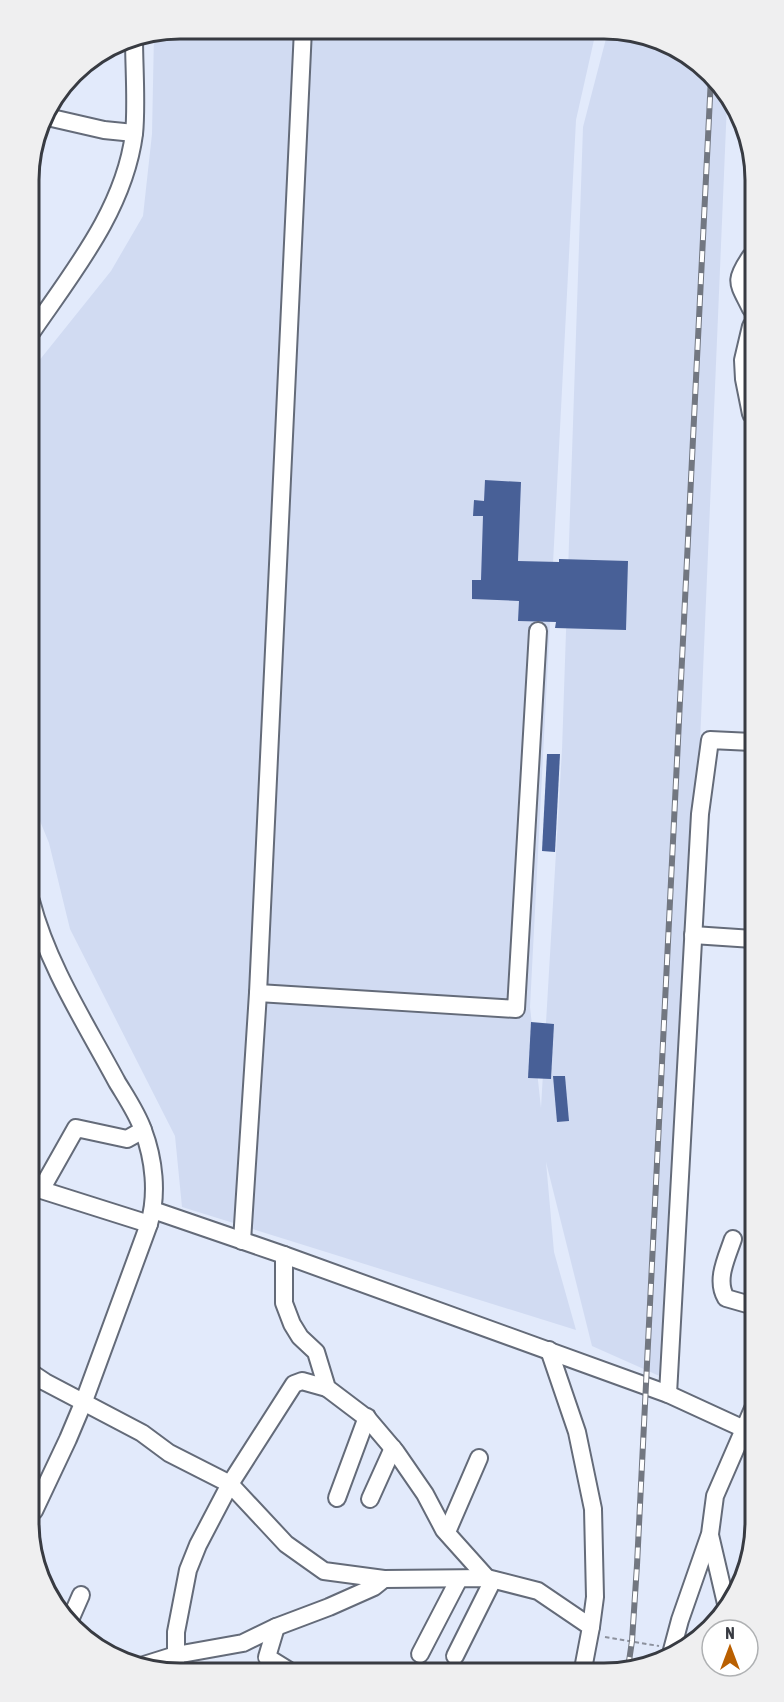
<svg xmlns="http://www.w3.org/2000/svg" width="784" height="1702" viewBox="0 0 784 1702" font-family="'Asap Condensed',sans-serif">
	<rect width="100%" height="100%" fill="#e2eafb"/>
	<path fill="#d1dbf2" d="M180,29L596,31L576,120L530,1007L541,1108L562,750L583,127L608,31H633L704,66L727,103L673,1382L592,1346L546,1162L554,1252L576,1330L182,1207L175,1136L70,929L49,843L31,799L30,372L111,271L143,216L152,134L154,34Z"/>
	<g fill="#486097">
		<path d="M485,480L521,482L518,561L559,562V559L628,561L626,630L555,628L556,622L518,621L519,601L472,599V580H481L483,516H473L474,500L484,501Z"/>
		<path d="M547,754H560L555,852L542,851Z"/>
		<path d="M531,1022L554,1024L551,1079L528,1078Z"/>
		<path d="M553,1076H565L569,1121L557,1122Z"/>
	</g>
	<g fill="none" stroke-linecap="round" stroke-linejoin="round">
		<g stroke="#646b79" stroke-width="20">
			<g id="minor">
				<path d="M43,116L104,130L134,133"/>
				<path d="M751,256C733,282 738,282 751,309"/>
				<path d="M751,326L743,360L744,379L751,414"/>
				<path d="M29,336C71,274 124,211 134,134C137,106 134,67 134,38"/>
				<path d="M31,901C48,966 86,1024 117,1082C126,1097 137,1113 143,1130C154,1159 158,1194 149,1224L84,1401L68,1439L34,1511"/>
				<path d="M693,935L753,939"/>
				<path d="M258,993L516,1009L538,631"/>
				<path d="M32,1187L149,1224"/>
				<path d="M41,1190L76,1128L127,1139L143,1130"/>
				<path d="M153,1210L284,1255L668,1394L755,1434"/>
				<path d="M733,1239C727,1257 715,1280 726,1298L754,1306"/>
				<path d="M242,1241L258,993L303,29"/>
				<path d="M284,1255V1303L292,1324L300,1337L316,1352L327,1388L368,1419L396,1452L425,1494L444,1530L487,1578"/>
				<path d="M549,1350L577,1432L593,1509L595,1597L591,1627"/>
				<path d="M33,1374L45,1382L142,1433L169,1453L230,1484L286,1544L324,1571L384,1579"/>
				<path d="M668,1394L700,814L710,740L752,742"/>
				<path d="M337,1498L367,1417"/>
				<path d="M370,1499L393,1448"/>
				<path d="M447,1532L479,1458"/>
				<path d="M710,1535L727,1608"/>
				<path d="M70,1620L81,1595"/>
				<path d="M276,1627L267,1657L288,1670"/>
				<path d="M672,1650L680,1620L710,1534L715,1496L755,1404"/>
				<path d="M420,1654L459,1579"/>
				<path d="M455,1656L493,1580"/>
				<path d="M141,1666L176,1655L243,1643L276,1627L329,1607L374,1587L384,1579L487,1578L538,1591L591,1627L583,1669"/>
				<path d="M176,1671V1632L188,1570L198,1545L230,1484L294,1384L302,1381L327,1388"/>
			</g>
		</g>
		<path stroke="#8c919d" stroke-width="2" stroke-dasharray="4.5 3" stroke-linecap="butt" d="M605,1637L659,1646"/>
		<use href="#minor" stroke="#fff" stroke-width="16"/>
		<g stroke="#727781" stroke-width="6">
			<path id="rail" d="M628,1668L632,1641L637,1565L711,77"/>
		</g>
		<use href="#rail" stroke="#fff" stroke-width="4" stroke-dasharray="11" stroke-linecap="butt"/>
	</g>
	<path d="M0 0H784V1702H0ZM180 39H604A141 141 0 0 1 745 180V1522A141 141 0 0 1 604 1663H180A141 141 0 0 1 39 1522V180A141 141 0 0 1 180 39Z" fill="#efeff0" fill-rule="evenodd"/>
	<path fill="none" stroke="#383b42" stroke-width="3" d="M180 39H604A141 141 0 0 1 745 180V1522A141 141 0 0 1 604 1663H180A141 141 0 0 1 39 1522V180A141 141 0 0 1 180 39Z"/>
	<g transform="translate(730 1648)"><circle r="28" fill="#ffffff" stroke="#afb1b3" stroke-width="1.5"/>
	<path d="M0-4.5L10 22L0 15L-10 22Z" fill="#b95f00"/>
	<text y="-9" font-size="16" font-weight="bold" text-anchor="middle" fill="#383b42">N</text>
	</g>
</svg>
